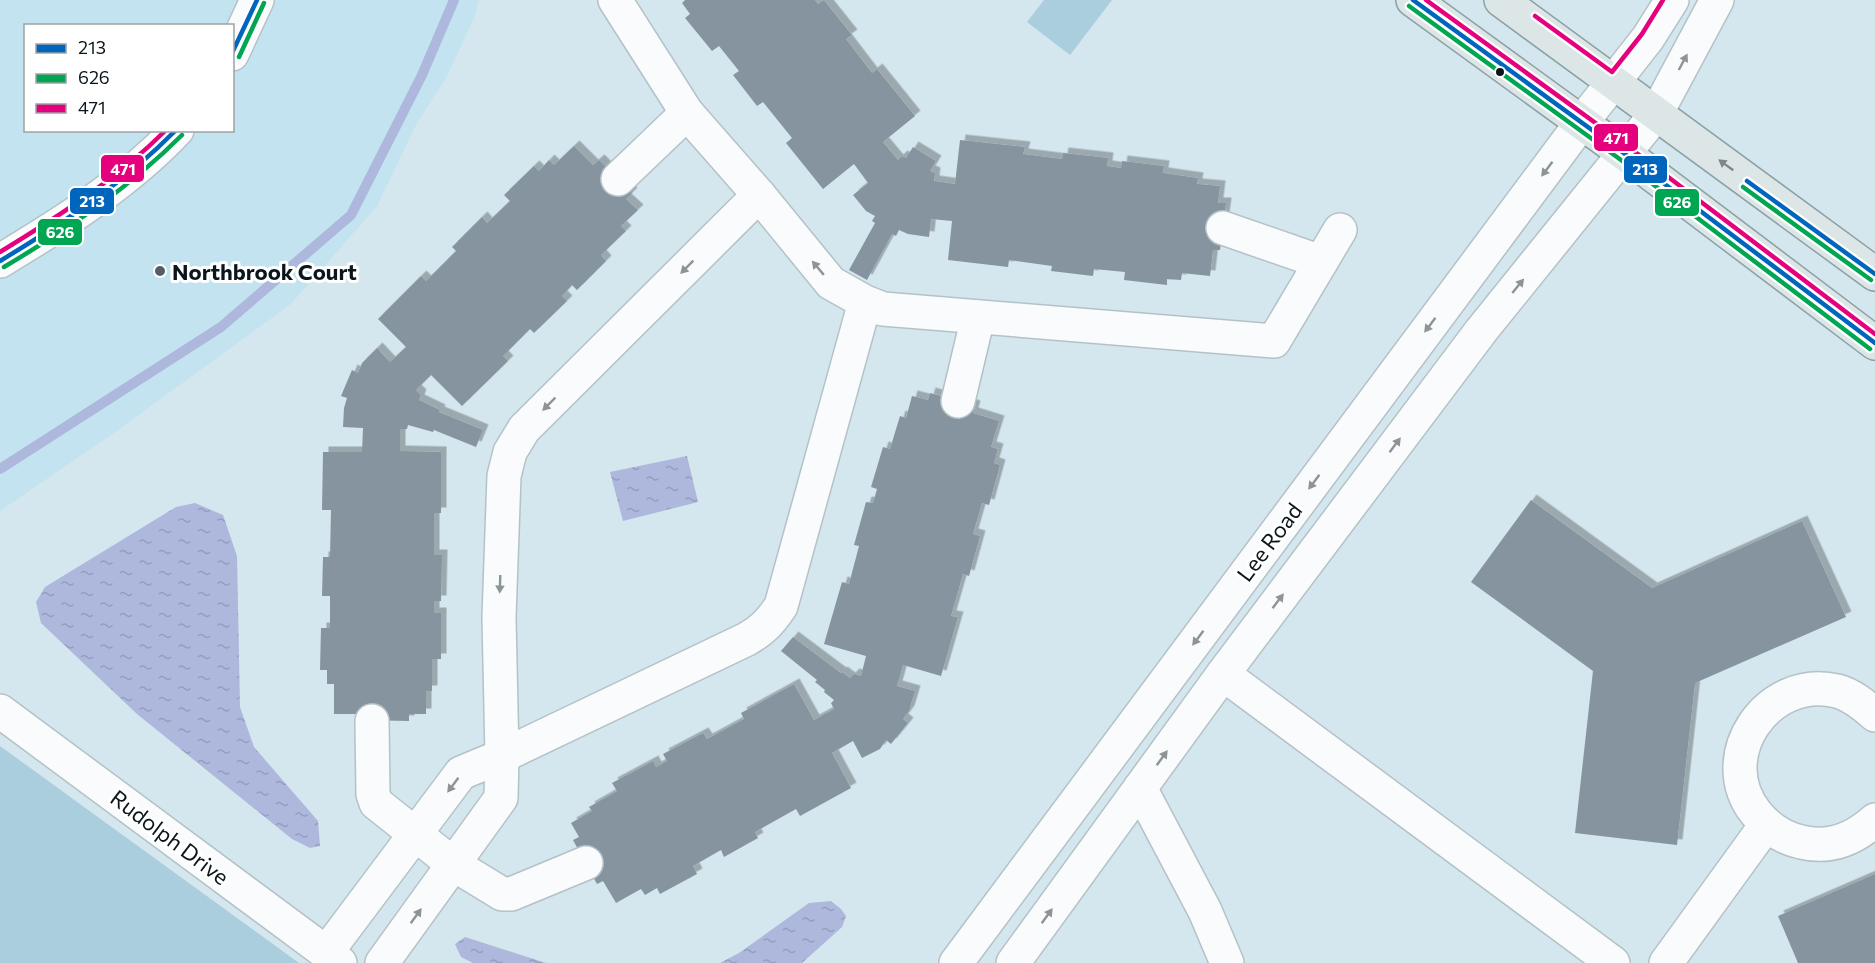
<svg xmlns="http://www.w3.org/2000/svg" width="1875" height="963" viewBox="0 0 1875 963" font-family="Commissioner,sans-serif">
	<defs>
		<pattern id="water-ripples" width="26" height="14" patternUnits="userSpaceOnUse" patternTransform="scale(1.5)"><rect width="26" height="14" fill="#aeb7dc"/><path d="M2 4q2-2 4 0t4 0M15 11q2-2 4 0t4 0" fill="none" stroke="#949dbc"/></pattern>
		<filter id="shadow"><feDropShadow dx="5.5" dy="-5.5" stdDeviation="0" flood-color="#0004"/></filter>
	</defs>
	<rect width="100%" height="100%" fill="#d4e6ee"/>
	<path fill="#c4e3f0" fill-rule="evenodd" d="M0,0H479L474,18L447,76L416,125L377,206L291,304L111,435L0,511ZM26,26H232V130H26Z"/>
	<g fill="#aacede">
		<path d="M1044,0H1112L1070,55L1027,22Z"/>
		<path d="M0,746L299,963H0Z"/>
	</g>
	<g fill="url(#water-ripples)">
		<path d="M687,456L698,502L623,521L610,472Z"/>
		<path d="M195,503L223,515L237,556L240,707L254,747L318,821L320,846L310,848L292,839L137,714L41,623L36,602L45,587L176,507Z"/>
		<path d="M831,901L841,909L846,916L842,927L802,963H720L739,953L809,903Z"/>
		<path d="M465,937L546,963H473L461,957L455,944Z"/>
	</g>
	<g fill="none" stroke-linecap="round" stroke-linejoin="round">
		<path stroke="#aeb7dc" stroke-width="10" d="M0,469L221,327L351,215L422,75L454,0"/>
	</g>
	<g fill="#86949f" filter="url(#shadow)">
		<path d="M685,0H815L818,4L824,0L852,35L846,39L872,73L877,69L915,116L883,142L898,160L902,156L906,158L913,147L936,161L930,171L935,173L934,181L955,184L960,140L1025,147L1023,154L1062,159L1063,153L1108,158L1107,166L1121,168L1122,161L1164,166L1163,173L1198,178L1197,184L1220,186L1218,203H1226L1220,250H1213L1210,276L1182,273L1181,280L1167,279V285L1124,280L1125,272L1094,269L1093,276L1051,271L1052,266L1009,260L1008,267L948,260L952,221L931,219L929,237L908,234L899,230L896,236L892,234L867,280L849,270L875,223L872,221L875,216L866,211L853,195L868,183L854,164L823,189L786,143L792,138L763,102L757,106L733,75L739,71L719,46L712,51L685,18L690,14L682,3Z"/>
		<path d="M574,146L593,165L599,160L632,193L626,199L638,210L621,226L626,231L601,255L606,261L577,290L572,285L562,296L567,301L534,333L530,329L503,356L508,361L462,406L431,375L416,390L421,395L419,400L440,410L439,412L483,430L476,447L434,430L433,432L408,425L407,429H400V451L441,452V513H434V555H442L441,601H434V613H441V659H432V691H426V714H409V721L359,720V714H334V684H327V670H320L321,628H330V596H322L323,557H330L331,510H322L323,452H362L363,428L343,427L344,408L347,398L341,396L352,370L358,373L362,363L377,348L390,362L406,347L378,319L421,276L426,281L456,251L452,247L482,217L487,223L510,201L504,195L534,166L539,171L549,160L554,165Z"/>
		<path d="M930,393L975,406L973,413L999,421L991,447L998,449L994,463L1000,465L989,505L982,503L973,534L980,536L969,576L963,574L951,616L958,617L941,676L903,665L897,686L915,691L909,711L903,719L908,723L891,744L886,740L880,749L862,758L853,741L832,753L851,788L800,816L796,809L755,832L758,838L724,857L721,850L693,866L697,874L660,894L657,888L645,895L641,889L616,903L603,881L597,884L573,840L579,837L571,823L592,811L589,807L617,791L612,783L653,761L656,767L667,761L663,754L703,733L707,739L744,719L741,713L794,684L814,720L834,709L831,703L834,700L824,692L825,690L815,682L817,680L781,651L793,637L841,673L842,672L850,678L854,674L861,676L866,656L824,644L842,582L849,584L859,546L854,545L866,502L873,503L877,489L871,487L883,447L890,449L900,416L906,418L912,396L928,400Z"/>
		<path d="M1531,500L1652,588L1802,521L1846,617L1695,683L1677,845L1575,833L1593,671L1471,582Z"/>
		<path d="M1875,874V963H1798L1778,916Z"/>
	</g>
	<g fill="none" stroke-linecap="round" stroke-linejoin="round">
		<g stroke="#b4c2c7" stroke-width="36">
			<g id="minor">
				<path d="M615,0L687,113L759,195"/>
				<path d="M232,54L257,0"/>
				<path d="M618,179L687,113"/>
				<path d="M1223,228L1321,262"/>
				<path d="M0,261C63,223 126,184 177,130"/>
				<path d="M865,302L781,606C771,621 763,630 747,639L502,756L499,617L504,476L510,452L524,429L759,195L831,283L865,302L883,309L1274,341L1340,230"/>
				<path d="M958,401L978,317"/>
				<path d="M1223,674L1613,963"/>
				<path d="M0,711L340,963"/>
				<path d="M1875,715C1864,705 1852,695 1837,691C1768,674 1711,757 1756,813C1768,828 1782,838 1801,842C1829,849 1854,839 1875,820"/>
				<path d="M372,721L373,794L376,803L453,864L502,894H511L586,863"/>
				<path d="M1140,788L1205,911L1227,963"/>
				<path d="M326,953L461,773L502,756L501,798L382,963"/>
				<path d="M956,963L1582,122L1648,38L1672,0"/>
				<path d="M1013,963L1223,674L1481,331L1656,114L1717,0"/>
				<path d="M1666,963L1766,825"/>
			</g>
		</g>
		<g stroke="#8ba1a5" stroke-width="36">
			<g id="major">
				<path d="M1413,0L1625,154L1875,343"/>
				<path d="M1501,0L1875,274"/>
			</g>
		</g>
		<use href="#minor" stroke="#f9fbfc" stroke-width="33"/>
		<use href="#major" stroke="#dce6e7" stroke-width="33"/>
		<g stroke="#fff" stroke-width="9">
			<g id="bus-1">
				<path d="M1413,0L1625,154L1875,343"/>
				<path d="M232,53L257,0"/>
				<path d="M1747,181L1875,274"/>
				<path d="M0,261C63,223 124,183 176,130"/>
			</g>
		</g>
		<g stroke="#fff" stroke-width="9">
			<g id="bus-2">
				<path d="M1409,6L1621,160L1870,349"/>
				<path d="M239,57L264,3"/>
				<path d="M1743,187L1871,280"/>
				<path d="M4,267C68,229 129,188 182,135"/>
			</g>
		</g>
		<g stroke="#fff" stroke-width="9">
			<g id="bus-3">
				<path d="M1426,0L1630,148L1875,334"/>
				<path d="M1535,16L1612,72L1642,34L1663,0"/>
				<path d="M0,252C59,216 117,179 166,130"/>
			</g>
		</g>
		<use href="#bus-1" stroke="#0065bd" stroke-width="4.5"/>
		<use href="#bus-2" stroke="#00a651" stroke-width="4.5"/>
		<use href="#bus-3" stroke="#e5007d" stroke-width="4.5"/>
	</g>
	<defs><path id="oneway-solid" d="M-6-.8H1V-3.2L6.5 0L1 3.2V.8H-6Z" transform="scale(1.5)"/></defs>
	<g fill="#8d9497">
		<use href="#oneway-solid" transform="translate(1683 62) rotate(-62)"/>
		<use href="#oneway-solid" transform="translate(1547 169) rotate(127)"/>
		<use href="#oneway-solid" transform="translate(687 267) rotate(135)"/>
		<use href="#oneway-solid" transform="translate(818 268) rotate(-130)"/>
		<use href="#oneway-solid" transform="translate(1518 286) rotate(-51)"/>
		<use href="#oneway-solid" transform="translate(1430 325) rotate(127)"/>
		<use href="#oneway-solid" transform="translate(549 404) rotate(135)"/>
		<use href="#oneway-solid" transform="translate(1395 445) rotate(-53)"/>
		<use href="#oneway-solid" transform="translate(1314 482) rotate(127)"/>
		<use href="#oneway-solid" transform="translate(500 584) rotate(92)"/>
		<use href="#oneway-solid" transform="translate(1278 601) rotate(-53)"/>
		<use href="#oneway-solid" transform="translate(1198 638) rotate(127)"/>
		<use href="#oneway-solid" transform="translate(1162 758) rotate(-54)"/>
		<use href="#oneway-solid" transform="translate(453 785) rotate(127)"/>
		<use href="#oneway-solid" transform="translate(416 916) rotate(-54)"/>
		<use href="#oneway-solid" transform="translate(1047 916) rotate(-54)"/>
	</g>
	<use fill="#7e888b" href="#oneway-solid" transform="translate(1726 165) rotate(-144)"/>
	<circle fill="#0a161b" stroke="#fff" stroke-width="2" cx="1500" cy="72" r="5"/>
	<circle fill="#515f65" stroke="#fff" stroke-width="2" cx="160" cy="271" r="6"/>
	<g text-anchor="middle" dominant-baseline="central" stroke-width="6" stroke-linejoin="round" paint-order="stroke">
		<g font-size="22" font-weight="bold" fill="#0a161b" stroke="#fff" text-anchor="start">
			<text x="172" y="271">Northbrook Court</text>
		</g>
		<g font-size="22" fill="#0a161b" stroke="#fff">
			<text transform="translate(1269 542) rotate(-53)">Lee Road</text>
			<text transform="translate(170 837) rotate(37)">Rudolph Drive</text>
		</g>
	</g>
	<g stroke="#fff" stroke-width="2">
		<rect x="1593" y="123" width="46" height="29" rx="6" fill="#e5007d"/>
		<rect x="100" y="154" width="45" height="29" rx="6" fill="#e5007d"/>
		<rect x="1623" y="155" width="45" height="29" rx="6" fill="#0065bd"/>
		<rect x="69" y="187" width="46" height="28" rx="6" fill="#0065bd"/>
		<rect x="1654" y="188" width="46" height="29" rx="6" fill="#00a651"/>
		<rect x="37" y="218" width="46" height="28" rx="6" fill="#00a651"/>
	</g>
	<g font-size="16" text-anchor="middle" font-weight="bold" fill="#fff">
		<text x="1616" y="144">471</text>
		<text x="123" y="175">471</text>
		<text x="1645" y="175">213</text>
		<text x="92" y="207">213</text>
		<text x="1677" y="208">626</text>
		<text x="60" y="238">626</text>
	</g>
	<rect x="24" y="24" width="210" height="108" fill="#ffffff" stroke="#9da2a4" stroke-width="1.5"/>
	<rect x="36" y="44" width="30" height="9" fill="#0065bd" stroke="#9da2a4" stroke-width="1.5"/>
	<text x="78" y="54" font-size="18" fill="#0a161b">213</text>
	<rect x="36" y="74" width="30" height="9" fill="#00a651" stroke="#9da2a4" stroke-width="1.5"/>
	<text x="78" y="84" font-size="18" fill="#0a161b">626</text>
	<rect x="36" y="104" width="30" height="9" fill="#e5007d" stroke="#9da2a4" stroke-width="1.5"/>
	<text x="78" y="114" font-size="18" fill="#0a161b">471</text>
</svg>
